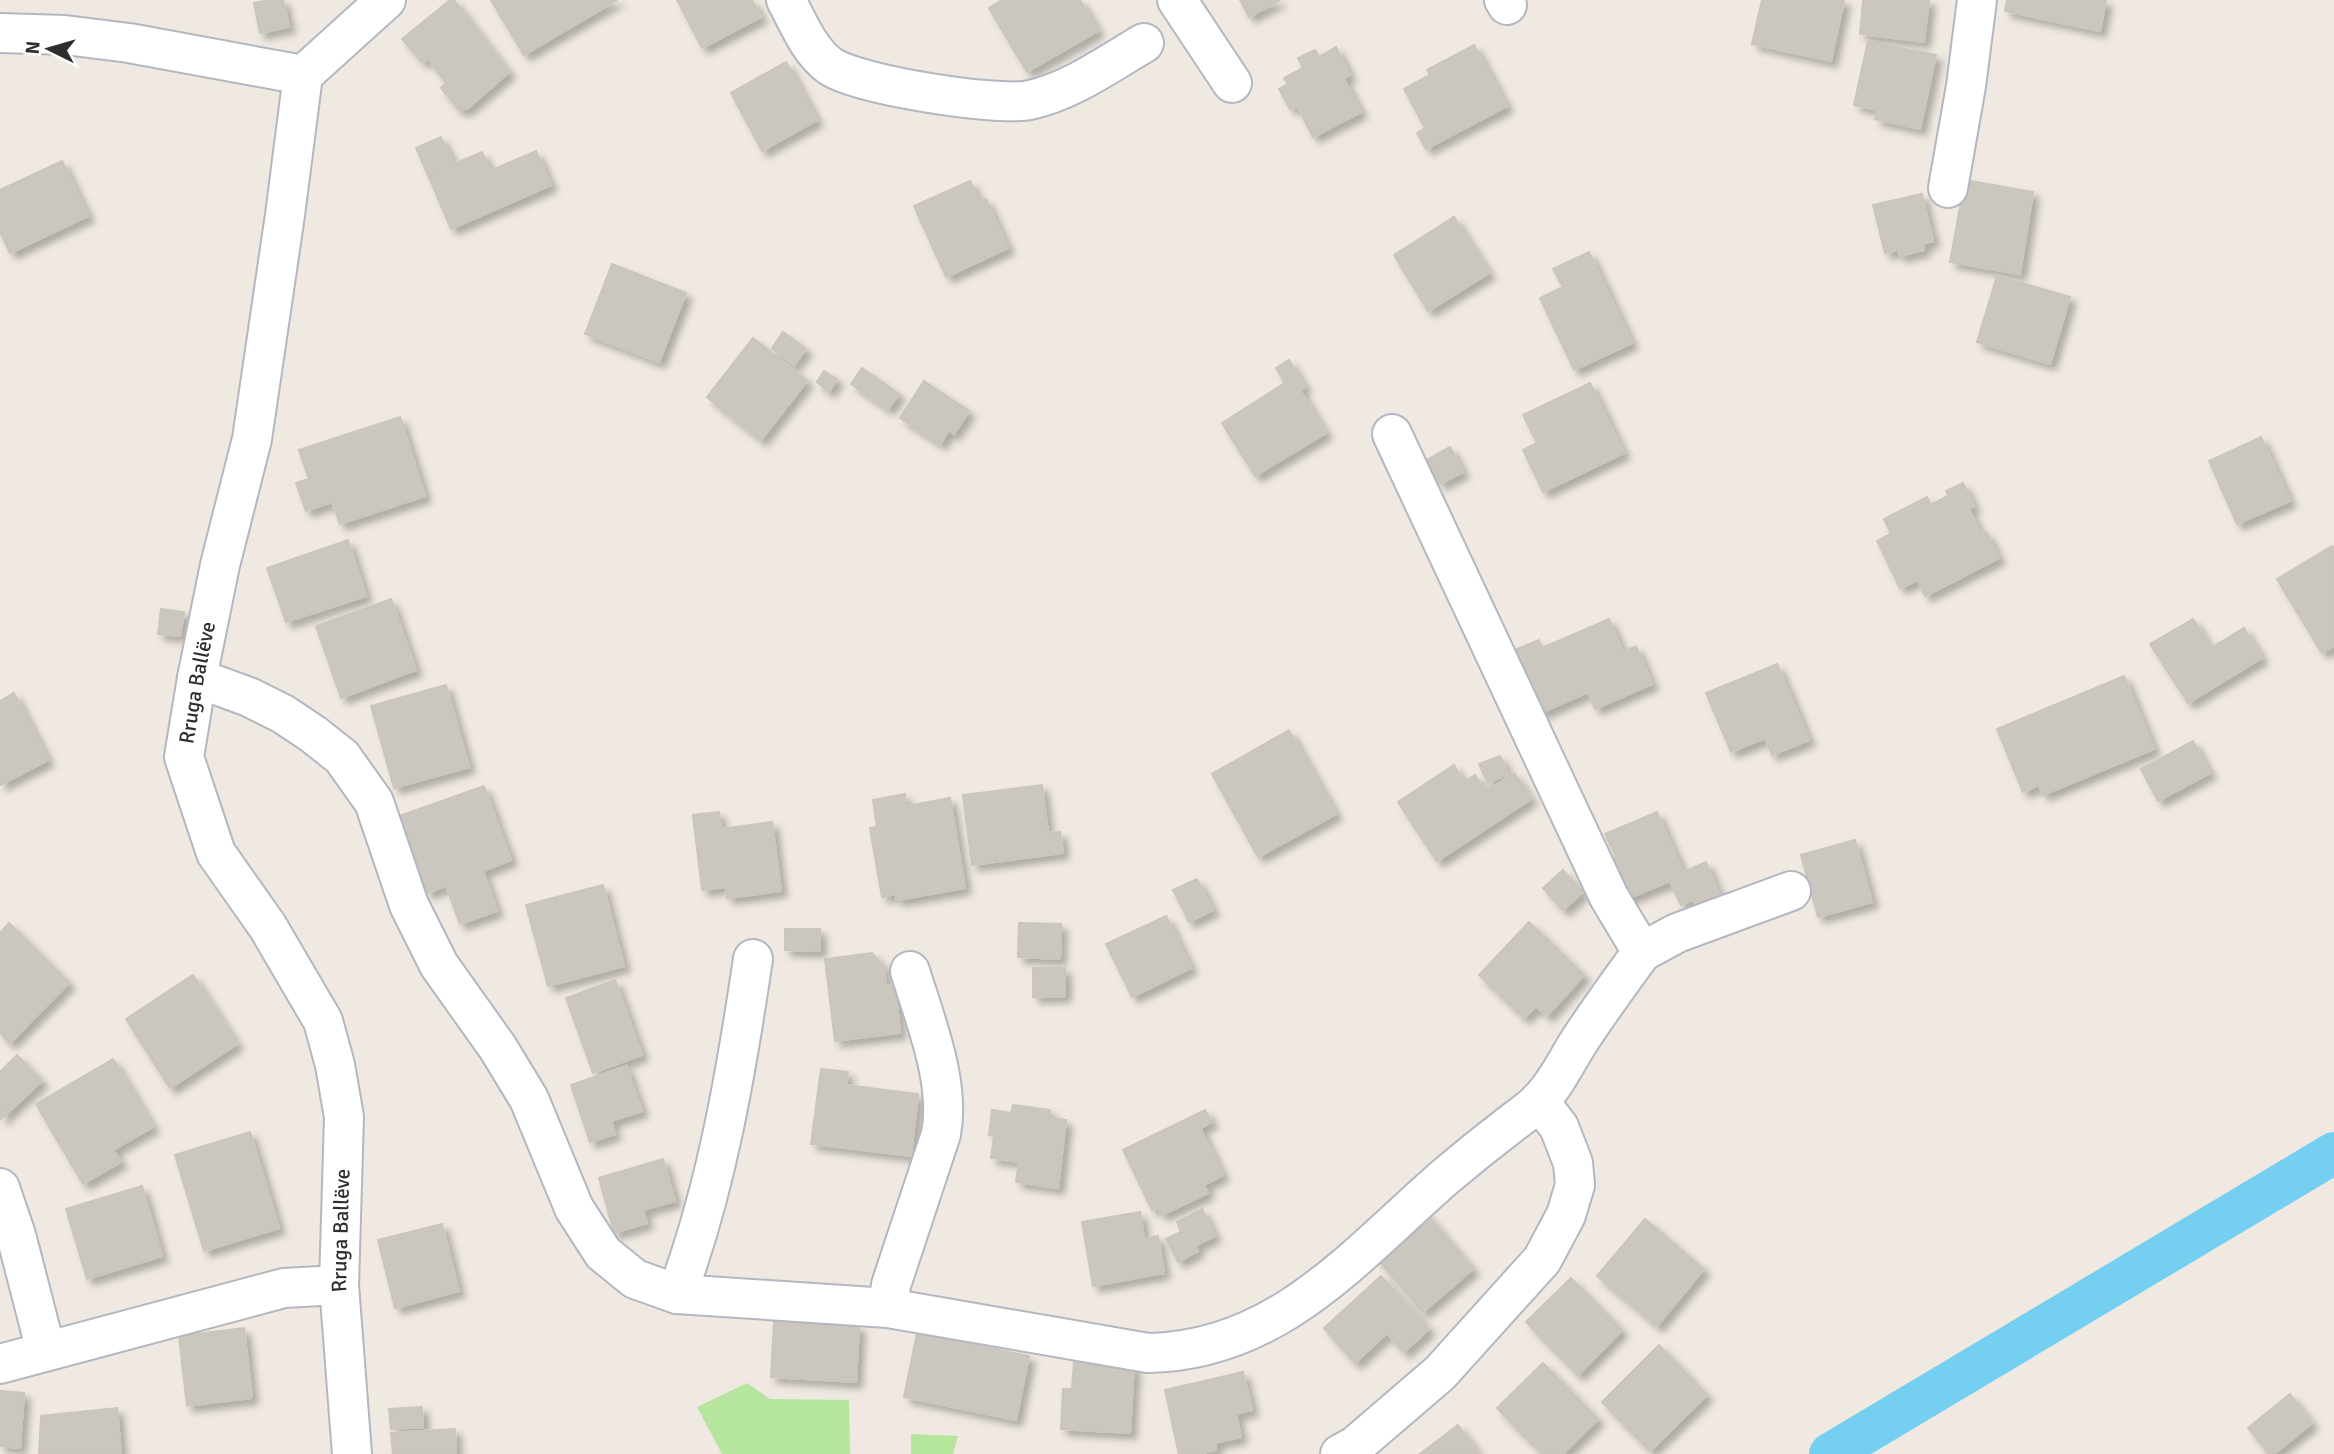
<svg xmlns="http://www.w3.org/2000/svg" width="2334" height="1454" viewBox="0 0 2334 1454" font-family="Signika,sans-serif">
	<defs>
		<filter id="shadow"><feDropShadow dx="6" dy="6" stdDeviation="3.5" flood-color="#0004"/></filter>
	</defs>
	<rect width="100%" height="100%" fill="#efe9e1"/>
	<g fill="#b6e59e">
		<path d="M747,1383L770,1399L849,1400L850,1454H722L697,1407Z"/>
		<path d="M911,1434L958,1436L953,1454H911Z"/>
	</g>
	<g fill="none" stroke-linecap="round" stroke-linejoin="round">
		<path stroke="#75cff0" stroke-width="42" d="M1830,1454L2334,1153"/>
	</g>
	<g fill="#cbc7bf" stroke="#cbc5ba" stroke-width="2" filter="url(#shadow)">
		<path d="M270,0H283L289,27L260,33L254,3Z"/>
		<path d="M450,0H454L509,72L468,108L459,110L441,88L446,83L428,59L422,62L402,39Z"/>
		<path d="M491,0H617L524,55Z"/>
		<path d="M677,0H752L761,17L702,48Z"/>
		<path d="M1002,0H1080L1098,31L1027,72L989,8Z"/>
		<path d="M1240,0H1280L1249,17Z"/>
		<path d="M1762,0H1844L1831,61L1752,44Z"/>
		<path d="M1863,0H1929L1924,42L1860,34Z"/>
		<path d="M2007,0H2106L2100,31L2005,11Z"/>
		<path d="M1868,41L1936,55L1920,129L1875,119L1877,110L1854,105Z"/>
		<path d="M1474,45L1507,106L1426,149L1417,133L1425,128L1404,89L1430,75L1427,70Z"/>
		<path d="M1336,47L1350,75L1343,78L1361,112L1313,137L1297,106L1290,109L1279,89L1288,84L1284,78L1303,68L1298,58L1315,50L1319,57Z"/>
		<path d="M786,62L817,120L762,151L731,93Z"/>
		<path d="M441,137L454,164L428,175L416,148Z"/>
		<path d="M536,151L551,185L451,229L428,175L482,152L490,171Z"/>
		<path d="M62,161L88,216L10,253L0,232V190Z"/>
		<path d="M1965,180L2033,192L2020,274L1950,262Z"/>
		<path d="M970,181L980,202L986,199L1008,248L946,277L914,206Z"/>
		<path d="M1922,194L1933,241L1923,244L1924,250L1900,256L1898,250L1885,253L1873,205Z"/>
		<path d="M1454,217L1489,273L1428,311L1394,255Z"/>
		<path d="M1589,252L1632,343L1574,370L1540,298L1563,287L1553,269Z"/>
		<path d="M612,264L686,293L659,362L585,334Z"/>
		<path d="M1997,276L2070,297L2050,364L1977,342Z"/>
		<path d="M783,332L806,349L794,365L772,348Z"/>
		<path d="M753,338L807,381L761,440L707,397Z"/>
		<path d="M1289,360L1305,387L1300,390L1326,433L1255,476L1222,423L1285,383L1276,368Z"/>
		<path d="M862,368L899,394L888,409L851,384Z"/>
		<path d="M824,371L837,379L829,392L817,382Z"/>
		<path d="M924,381L969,411L954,434L949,430L940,444L900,418Z"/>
		<path d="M1590,383L1624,453L1543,492L1523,450L1537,443L1523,415Z"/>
		<path d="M400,417L425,496L340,524L332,502L306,511L296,483L309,479L299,450Z"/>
		<path d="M2261,437L2290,501L2237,524L2209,461Z"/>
		<path d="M1450,447L1463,472L1440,484L1427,460Z"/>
		<path d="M1963,483L1974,506L1969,509L1981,534L1986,532L1999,558L1925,596L1918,580L1900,588L1877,541L1891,534L1884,519L1927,497L1931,505L1948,496L1946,491Z"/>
		<path d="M348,540L366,596L286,622L267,568Z"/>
		<path d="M2332,546L2334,550V646L2322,653L2277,579Z"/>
		<path d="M391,599L416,670L341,698L316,626Z"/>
		<path d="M161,609L184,612L180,636L158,634Z"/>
		<path d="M1609,619L1623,652L1636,646L1652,684L1595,709L1588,692L1539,714L1512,651L1539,640L1542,648Z"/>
		<path d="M2193,619L2211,648L2244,628L2262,658L2188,703L2150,644Z"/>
		<path d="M1777,664L1809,740L1772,755L1765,738L1731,752L1706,693Z"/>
		<path d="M2124,676L2154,749L2043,795L2039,785L2023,792L1997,729Z"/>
		<path d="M446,685L469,767L394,788L371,706Z"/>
		<path d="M14,693L48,760L0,785V701Z"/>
		<path d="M1289,730L1336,814L1258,857L1212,774Z"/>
		<path d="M2193,741L2210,773L2158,801L2141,769Z"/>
		<path d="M1500,756L1508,774L1488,783L1479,764Z"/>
		<path d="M1454,765L1464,782L1475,775L1486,792L1514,773L1531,799L1437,861L1398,802Z"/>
		<path d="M1042,785L1048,833L1060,832L1063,853L972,865L963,795Z"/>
		<path d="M484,786L511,860L483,871L497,911L460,924L446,886L427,893L399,816Z"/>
		<path d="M905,794L906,806L950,798L965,888L897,900L896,894L882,897L870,828L877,827L873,800Z"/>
		<path d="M719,812L721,829L772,822L781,891L727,898L726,887L702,890L693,815Z"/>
		<path d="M1657,812L1683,872L1706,862L1722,901L1698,911L1693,900L1681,905L1670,881L1624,900L1607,861L1616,857L1605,834Z"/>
		<path d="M1855,840L1872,902L1818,917L1801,855Z"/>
		<path d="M1563,870L1583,892L1563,910L1543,888Z"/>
		<path d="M1197,879L1213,910L1189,922L1173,890Z"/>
		<path d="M603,885L624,966L548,986L526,905Z"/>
		<path d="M1166,916L1191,968L1132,997L1106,944Z"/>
		<path d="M1529,922L1584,975L1547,1016L1536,1006L1524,1018L1479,975Z"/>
		<path d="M9,923L69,983L10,1043L0,1033V933Z"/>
		<path d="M1019,923L1061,924L1060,959L1018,957Z"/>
		<path d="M785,929H820V951L785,950Z"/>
		<path d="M872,953L884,967L886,986L895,985L900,1033L835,1041L825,959Z"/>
		<path d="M1033,968H1065V996L1033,997Z"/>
		<path d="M193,975L237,1044L170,1088L126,1019Z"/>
		<path d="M615,980L642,1055L593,1073L566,998Z"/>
		<path d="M17,1055L42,1081L1,1119L0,1072Z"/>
		<path d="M113,1059L153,1127L113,1150L121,1162L83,1184L36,1104Z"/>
		<path d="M626,1066L642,1111L611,1121L615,1134L590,1142L571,1085Z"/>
		<path d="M821,1069L848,1072L846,1085L918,1094L911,1156L811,1144Z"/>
		<path d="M1013,1105L1050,1110V1118L1066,1120L1058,1188L1016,1182L1019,1162L991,1158L994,1136L989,1135L992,1110L1011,1113Z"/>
		<path d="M1205,1110L1212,1122L1200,1128L1223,1175L1204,1185L1208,1193L1162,1215L1158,1207L1152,1210L1123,1150Z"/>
		<path d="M250,1132L279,1228L204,1251L175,1155Z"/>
		<path d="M663,1159L675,1201L643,1210L647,1223L614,1233L599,1178Z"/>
		<path d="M142,1186L162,1256L87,1279L66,1209Z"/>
		<path d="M1202,1209L1215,1236L1196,1245L1198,1251L1178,1262L1166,1239L1181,1232L1177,1222Z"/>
		<path d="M1140,1212L1144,1239L1158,1236L1164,1273L1093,1286L1082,1222Z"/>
		<path d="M1425,1212L1473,1269L1423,1312L1374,1255Z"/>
		<path d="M1645,1219L1704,1269L1657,1326L1597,1276Z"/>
		<path d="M442,1224L459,1291L395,1308L378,1240Z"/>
		<path d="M1381,1276L1429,1329L1404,1352L1387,1333L1355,1363L1324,1328Z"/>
		<path d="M1571,1278L1622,1330L1578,1375L1526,1322Z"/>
		<path d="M774,1322L859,1326L856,1382L771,1377Z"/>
		<path d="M244,1328L252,1398L187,1406L179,1336Z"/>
		<path d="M917,1333L1029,1356L1016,1420L904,1397Z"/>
		<path d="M1659,1345L1707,1395L1650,1451L1602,1402Z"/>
		<path d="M1074,1362L1134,1365L1130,1433L1061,1429L1063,1389H1072Z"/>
		<path d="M1543,1363L1598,1419L1563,1454H1542L1497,1408Z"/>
		<path d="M1243,1372L1252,1410L1236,1414L1241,1437L1215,1443L1216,1450L1198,1454H1179L1165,1390Z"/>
		<path d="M0,1391L24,1393L20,1448L0,1446Z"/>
		<path d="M2290,1394L2312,1423L2274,1454H2269L2248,1428Z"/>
		<path d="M422,1407L423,1427L391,1429L389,1409Z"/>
		<path d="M117,1408L121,1454H39L41,1416Z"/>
		<path d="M1458,1425L1479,1454H1420Z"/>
		<path d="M455,1429L456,1454H393L391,1433Z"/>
	</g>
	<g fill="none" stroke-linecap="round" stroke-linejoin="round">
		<g stroke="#b4b7c1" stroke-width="42">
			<g id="minor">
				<path d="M786,0C798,22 809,51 830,66C858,85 997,107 1030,100C1071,91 1108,64 1144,43"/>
				<path d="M1177,0L1232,83"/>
				<path d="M1504,0L1507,5"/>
				<path d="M0,33L65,35L129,43L303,75"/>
				<path d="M1948,188L1966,86L1977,0"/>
				<path d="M197,678L249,697L283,714L313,734L342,757L374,802L409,905L439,965L498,1048L529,1099L574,1208L603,1253L635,1279L677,1294L888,1308L1148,1353C1278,1351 1354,1256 1445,1177C1465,1160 1486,1143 1507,1127C1518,1118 1531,1110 1540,1100C1556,1084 1566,1062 1578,1043C1598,1012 1620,982 1642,952L1609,897L1392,434"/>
				<path d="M1642,952L1677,933L1791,891"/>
				<path d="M0,1188L16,1235L46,1351"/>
				<path d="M677,1294C717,1186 736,1073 753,959"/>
				<path d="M888,1308L891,1285L941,1134C951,1083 925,1020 910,971"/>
				<path d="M0,1364L284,1288L339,1285"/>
				<path id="s1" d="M352,1454L339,1285L344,1117L335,1065L323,1021L268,927L216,853L184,757L197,678L220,565L252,439L285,215L303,75L386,0"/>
				<path d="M1340,1454L1355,1446L1440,1373L1542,1260L1566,1215L1575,1185L1573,1163L1559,1127L1539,1101"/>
			</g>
		</g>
		<use href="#minor" stroke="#fff" stroke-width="38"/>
	</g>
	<g text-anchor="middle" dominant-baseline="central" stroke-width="6" stroke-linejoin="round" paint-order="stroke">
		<g font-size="21" fill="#2e2e2e" stroke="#fff">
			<text stroke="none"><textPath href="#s1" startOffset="812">Rruga Ballëve</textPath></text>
			<text stroke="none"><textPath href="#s1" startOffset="224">Rruga Ballëve</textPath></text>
		</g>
	</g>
	<g transform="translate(49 49) rotate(275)" stroke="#ffffff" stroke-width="5" paint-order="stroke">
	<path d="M0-5L12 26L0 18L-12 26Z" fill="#2e2e2e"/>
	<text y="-10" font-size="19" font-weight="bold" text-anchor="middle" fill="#2e2e2e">N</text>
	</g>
</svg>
